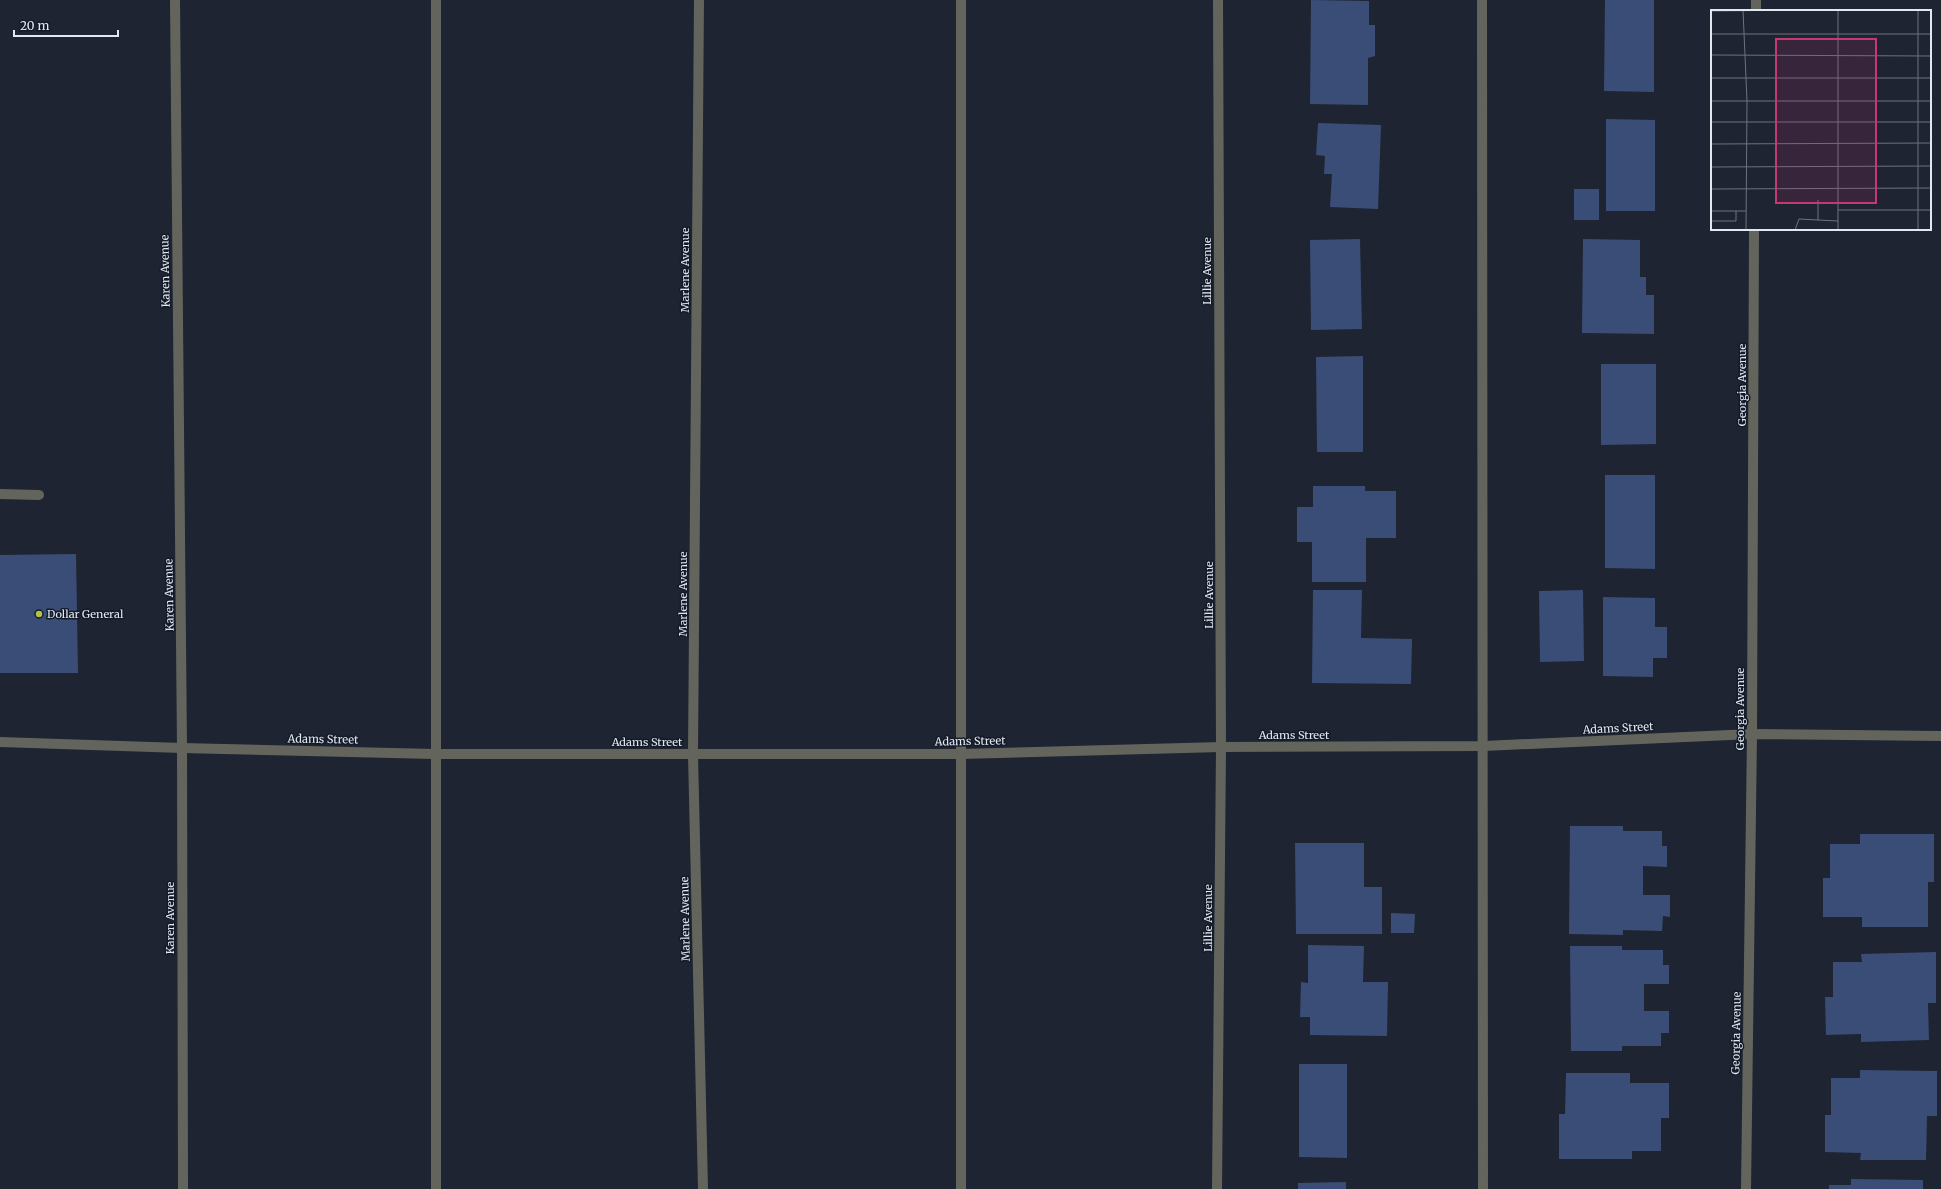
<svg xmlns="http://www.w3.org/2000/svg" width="1941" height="1189" viewBox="0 0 1941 1189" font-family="Merriweather,serif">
	<rect width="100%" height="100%" fill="#1e2432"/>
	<g fill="#3a4d76">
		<path d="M1311,0L1369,1V25H1375V56L1368,58V105L1310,104Z"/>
		<path d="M1605,0H1654V92L1604,91Z"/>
		<path d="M1606,119L1655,120V211H1606Z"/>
		<path d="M1318,123L1381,125L1378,209L1330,207L1332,174H1324L1325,156L1316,155Z"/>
		<rect x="1574" y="189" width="25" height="31"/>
		<path d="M1360,239L1362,329L1311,330L1310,240Z"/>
		<path d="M1583,239L1640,240V277H1646V295H1654V334L1582,333Z"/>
		<path d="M1363,356V452H1317L1316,357Z"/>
		<path d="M1601,364H1656V444L1601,445Z"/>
		<path d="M1605,475H1655V569L1605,568Z"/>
		<path d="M1313,486H1365V491H1396V538H1366V582H1312V542H1297V507H1313Z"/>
		<path d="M76,554L78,673H0V555Z"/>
		<path d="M1313,590H1362L1361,638L1412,639L1411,684L1312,683Z"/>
		<path d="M1583,590L1584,661L1540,662L1539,591Z"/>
		<path d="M1603,597L1655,598V627H1667V658H1653V677L1603,676Z"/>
		<path d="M1570,826H1623V831H1662V846H1667V867L1643,866V895H1670V917L1663,916L1662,931L1623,930V935L1569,934Z"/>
		<path d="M1860,834H1934V882H1928V927H1862V917H1823V878H1830V844H1860Z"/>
		<path d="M1295,843H1364V887H1382V934H1296Z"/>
		<path d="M1391,913L1415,914L1414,933H1391Z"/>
		<path d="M1308,945L1364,946L1363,982H1388L1387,1036L1310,1035V1017H1300L1301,982L1308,983Z"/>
		<path d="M1570,946H1622V950H1663V965H1669V984H1644V1011H1669V1033H1661V1046H1622V1051H1571Z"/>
		<path d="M1936,952V1003H1928L1929,1040L1861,1042V1034L1826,1035L1825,997H1833V962H1862L1861,954Z"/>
		<path d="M1299,1064H1347V1158L1299,1157Z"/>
		<path d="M1860,1070L1937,1071V1116H1927L1926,1160H1860L1861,1153L1825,1152V1115H1831V1078H1860Z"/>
		<path d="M1566,1073H1630V1083H1669V1118H1661V1151H1632V1159H1559V1114H1565Z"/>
		<path d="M1851,1179L1923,1180V1189H1829V1185H1851Z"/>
		<path d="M1346,1182V1189H1298V1183Z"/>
	</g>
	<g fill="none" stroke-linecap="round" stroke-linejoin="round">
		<g stroke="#63655d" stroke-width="10">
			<path d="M436,0V1189"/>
			<path d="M1482,0L1483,1189"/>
			<path d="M0,494L39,495"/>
			<path d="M961,1189V0"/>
		</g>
		<g stroke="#63655d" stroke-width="10">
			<path d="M175,0L182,748L183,1189"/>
			<path d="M699,0L693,754L703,1189"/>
			<path d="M1756,11V0"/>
			<path d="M0,742L182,748L435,754H960L1221,747L1484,746L1752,734L1941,736"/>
			<path d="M1217,1189L1221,747L1218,0"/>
			<path d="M1746,1189L1752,734L1754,229"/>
		</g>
	</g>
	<circle fill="#b2c34c" stroke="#141b28" stroke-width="1.5" cx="39" cy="614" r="4"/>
	<g text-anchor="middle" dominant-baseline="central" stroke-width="3" stroke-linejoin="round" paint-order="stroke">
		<g font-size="11" fill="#e2e7f0" stroke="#141b28">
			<text transform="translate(685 270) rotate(-90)">Marlene Avenue</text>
			<text transform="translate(165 271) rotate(-91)">Karen Avenue</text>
			<text transform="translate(1207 271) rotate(-90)">Lillie Avenue</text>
			<text transform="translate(1742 385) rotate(-90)">Georgia Avenue</text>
			<text transform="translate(683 594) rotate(-90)">Marlene Avenue</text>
			<text transform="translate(169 595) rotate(-91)">Karen Avenue</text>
			<text transform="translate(1209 595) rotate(-90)">Lillie Avenue</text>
			<text transform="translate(1740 709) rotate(-90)">Georgia Avenue</text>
			<text transform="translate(1618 728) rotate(-3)">Adams Street</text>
			<text x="1294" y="735">Adams Street</text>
			<text transform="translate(323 739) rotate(1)">Adams Street</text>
			<text transform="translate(970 741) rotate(-1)">Adams Street</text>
			<text x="647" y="742">Adams Street</text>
			<text transform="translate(170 918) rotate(-90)">Karen Avenue</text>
			<text transform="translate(1208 918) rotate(-90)">Lillie Avenue</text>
			<text transform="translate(685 919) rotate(-91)">Marlene Avenue</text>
			<text transform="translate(1736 1033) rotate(-89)">Georgia Avenue</text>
		</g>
		<g font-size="11" fill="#e2e7f0" stroke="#141b28" text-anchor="start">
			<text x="47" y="614">Dollar General</text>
		</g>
	</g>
	<g transform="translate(1711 10)">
		<rect width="220" height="220" fill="#1e2432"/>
		<path fill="none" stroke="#6c727e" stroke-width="1" d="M32,0L36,91L35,220M207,0V220H220M0,1L93,0M0,24H220M0,45L220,46M0,68H220M0,91H220M0,112H220M0,134L220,133M0,157L220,156M0,179L220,178M107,190V210L127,211M127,200H220M0,201H35M0,211H25V201M84,220L88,209L107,210M127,220V0"/>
		<path fill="#c73771" fill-opacity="0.15" stroke="#c73771" stroke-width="2" d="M65,29H165V193H65Z"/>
		<rect width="220" height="220" fill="none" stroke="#e2e7f0" stroke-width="2"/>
	</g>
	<path d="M14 30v6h104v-6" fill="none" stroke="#e2e7f0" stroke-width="2"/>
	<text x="20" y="30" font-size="12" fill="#e2e7f0" stroke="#141b28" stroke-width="3" paint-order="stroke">20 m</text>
</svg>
